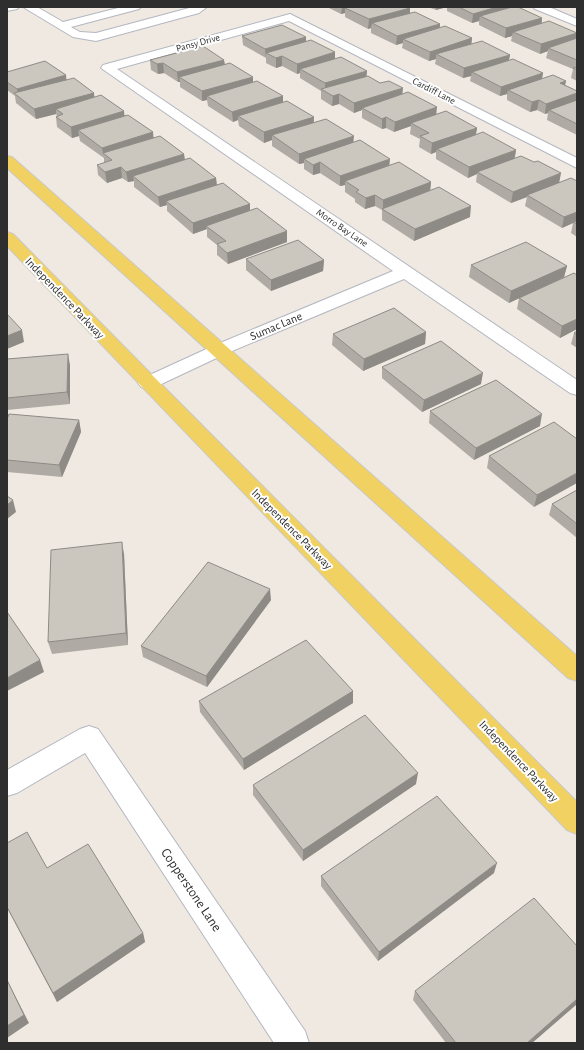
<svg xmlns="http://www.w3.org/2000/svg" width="584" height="1050" viewBox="0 0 584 1050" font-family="'Alegreya Sans',sans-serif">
	<rect width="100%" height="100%" fill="#efe9e1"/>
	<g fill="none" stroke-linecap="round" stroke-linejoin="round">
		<g stroke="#b4b7c1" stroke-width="2">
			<g id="minor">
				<path d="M7,7H19L17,9L7,11Z"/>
				<path d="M23,7H37L63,22L122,7H141L139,9L71,27L80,32L96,33L193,7H207L199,13L96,41L73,37Z"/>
				<path d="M533,7H549L577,19V26L535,9Z"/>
				<path d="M290,14L577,158V168L289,21L117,69L577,380V395L570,393L404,279L225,354L155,387L148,389L141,387L138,383L141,379L213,346L393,271L101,68L103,65Z"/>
				<path d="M89,726L98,729L305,1031L309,1043H274L85,753L17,793L7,796V770L80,729Z"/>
			</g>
		</g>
		<g stroke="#c9c9c9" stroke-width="2">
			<g id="major">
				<path d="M7,156L12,157L577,656V681L568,678L7,168Z"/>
				<path d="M7,232L13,234L156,379L577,802V834L567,830L7,246Z"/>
			</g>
		</g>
		<use href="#minor" fill="#fff" fill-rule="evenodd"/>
		<use href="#major" fill="#f2d163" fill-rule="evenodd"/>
	</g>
	<g fill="#afaba4">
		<path d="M327,7H408L410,13L440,24V28L472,38L471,44L510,55L509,60L543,73L542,79L565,85L577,91V135L547,120L548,113L545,114L537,110L530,112L507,100V94L500,96L470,81L471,76L463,78L435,64L436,59L429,61L402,48L403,43L396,45L371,33V28L368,29L345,17V13L341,14Z"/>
		<path d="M428,7H447L436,10Z"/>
		<path d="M447,7H508V8L542,18V23L576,38H577V81L571,78L573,69L546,58L548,51L540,54L511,41L512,36L505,38L479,25V21L472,23L447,11Z"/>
		<path d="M242,36L306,37V41L335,52V59L367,71L366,76L402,94L437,115L477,128L476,135L516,150L515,158L559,183L577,181V237L571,233L573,223L562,228L525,206L527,197L511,203L476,182L477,174L468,178L436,159V152L431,154L419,147L420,139L410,134L411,126L394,132L386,128L382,129L362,118V110L354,113L339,104L332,106L321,99V91L300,78V73L297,74L282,66L276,68L266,63V58L243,45Z"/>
		<path d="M150,60H224L225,64L253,77V82L283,96V102L314,117V122L353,143L390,166L431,182L430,190L470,217L414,241L382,220V210L375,206L365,209L355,202V199L345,192V185L340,186L320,173L313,175L304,169V163L299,164L272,146V140L264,143L239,126L238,120L233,122L208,106L207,100L202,101L180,87V82H178L164,73L158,74L151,70Z"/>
		<path d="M7,72L66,75V80L94,93V97L153,132V138L184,154L185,160L216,178L217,185L250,204V211L287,242L228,264L217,255V245L207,237V229L193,234L167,211V205L160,207L134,187V181L128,182L122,178L107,183L98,175L97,165L104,163V158L80,141L79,136L72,138L57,127L56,117L57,116L56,114L36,119L16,103L15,96L7,90Z"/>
		<path d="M246,259L324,260L323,271L271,291L246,270Z"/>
		<path d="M471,265L567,266L564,277L577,275V329L560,338L517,309L519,298L509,303L469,277Z"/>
		<path d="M577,331V348L571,344L574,333Z"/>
		<path d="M426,332L425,344L363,371L332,345L333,334Z"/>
		<path d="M7,359L70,365V404L7,410Z"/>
		<path d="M382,367L481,384L422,412L382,378Z"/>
		<path d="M430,411L540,426L474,460L429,423Z"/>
		<path d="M7,419L79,420L81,432L62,477L7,472Z"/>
		<path d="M577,439L534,507L487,468L489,456Z"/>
		<path d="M577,490V538L549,515L552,504Z"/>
		<path d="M124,554L128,645L52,654L48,642Z"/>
		<path d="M271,600L207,687L143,657L141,646Z"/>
		<path d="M353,691V703L244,770L200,712L199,701Z"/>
		<path d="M416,784L303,861L253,795V785Z"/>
		<path d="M7,843L47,868L143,933L145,942L57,1002L7,908Z"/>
		<path d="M494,873L378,961L321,886V876Z"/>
		<path d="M577,946V1004L532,1043H446L413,1000L415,991Z"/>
	</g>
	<g fill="#8e8b86">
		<path d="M342,7H365L345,8V13L341,14Z"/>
		<path d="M436,7H447L436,10Z"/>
		<path d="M497,7H508L507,13L480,16L479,21L472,23L473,14Z"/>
		<path d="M410,8V17L372,23L371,28L368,29L369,19Z"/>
		<path d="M542,18L541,27L513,32L512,36L505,38L506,28Z"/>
		<path d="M440,24L439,33L403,39V43L396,45L397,36Z"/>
		<path d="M577,33L575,42L548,48V51L540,54L541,44Z"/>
		<path d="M306,37V46L266,53V58L265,49Z"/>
		<path d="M472,38L471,48L436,54V59L429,61L430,52Z"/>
		<path d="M335,52V62L300,69V73L297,74V64Z"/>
		<path d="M510,55L508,64L472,72L471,76L463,78L464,68Z"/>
		<path d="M282,56V66L276,68V58Z"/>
		<path d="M224,60L225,70L179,77L180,82H178L177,72Z"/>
		<path d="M163,63L164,73L158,74L157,64Z"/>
		<path d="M367,71L366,81L325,91V83Z"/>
		<path d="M543,73L541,83L508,90L507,94L500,96L501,87Z"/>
		<path d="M66,75L67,85L18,97L17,89Z"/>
		<path d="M253,77V87L207,96V100L202,101V91Z"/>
		<path d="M566,81L564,91L560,83Z"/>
		<path d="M403,88L402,98L362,108V110L354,113V103Z"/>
		<path d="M94,93L95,103L56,109V114L36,119L34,109Z"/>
		<path d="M577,93V102L549,110L548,113L545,114L546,104Z"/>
		<path d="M339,94V104L332,106L333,96Z"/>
		<path d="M283,96V106L238,116V120L233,122L232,112Z"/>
		<path d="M539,100L537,110L530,112L532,102Z"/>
		<path d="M437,107L436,117L411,123V126L394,132L395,122Z"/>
		<path d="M124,111L125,121L78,130L79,136L72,138L71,127Z"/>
		<path d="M314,117L313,127L272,135V140L264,143V132Z"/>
		<path d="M386,117V128L382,129V119Z"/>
		<path d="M477,128L475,138L437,149L436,152L431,154L432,143Z"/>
		<path d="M153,132L154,142L103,153L102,148Z"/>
		<path d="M354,136L353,146L304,159V163L299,164V154Z"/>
		<path d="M516,150L514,160L477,172V174L468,178L469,167Z"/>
		<path d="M184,154L185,164L133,176L134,181L128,182L126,172Z"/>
		<path d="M390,159L389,169L345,181V185L340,186V176Z"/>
		<path d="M320,162V173L313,175V165Z"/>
		<path d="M121,167L122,178L107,183L105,172Z"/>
		<path d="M561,173L559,184L527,195V197L511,203L513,192Z"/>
		<path d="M216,178L217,189L166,201L167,205L160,207L158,197Z"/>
		<path d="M431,182L430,193L383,210V200Z"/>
		<path d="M375,195V206L365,209L366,198Z"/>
		<path d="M250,204V215L206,226L207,229L193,234V223Z"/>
		<path d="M471,206L470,217L414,241L415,229Z"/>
		<path d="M577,212V222H573V223L562,228L564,217Z"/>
		<path d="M287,231V242L228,264L227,253Z"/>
		<path d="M324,260L323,271L271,291V280Z"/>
		<path d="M567,266L564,277L509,303L511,291Z"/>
		<path d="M577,319V329L560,338L562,326Z"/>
		<path d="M22,330L24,342L7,349V336Z"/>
		<path d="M426,332L425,344L363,371L364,359Z"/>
		<path d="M68,354L70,365V404L67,392Z"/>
		<path d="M483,373L481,384L422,412L424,400Z"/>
		<path d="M542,414L540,426L474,460L476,448Z"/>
		<path d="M79,420L81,432L62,477L59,465Z"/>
		<path d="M577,473V483L534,507L537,495Z"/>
		<path d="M13,500L16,512L7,519V505Z"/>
		<path d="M122,542L124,554L128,645L126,633Z"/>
		<path d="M270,589L271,600L207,687L206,676Z"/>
		<path d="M40,660L44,672L7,691V678Z"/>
		<path d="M353,691V703L244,770L243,759Z"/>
		<path d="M418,773L416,784L303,861V850Z"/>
		<path d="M497,863L494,873L378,961L379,952Z"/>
		<path d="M143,933L145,942L57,1002L53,993Z"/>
		<path d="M7,980L29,1023L7,1038Z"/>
		<path d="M577,999V1004L532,1043H527Z"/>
	</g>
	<g fill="#cbc7bf" stroke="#8e8b86">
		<path d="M348,7H408L410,8L369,19L345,8Z"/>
		<path d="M459,7H497L473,14Z"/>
		<path d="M512,7H518L542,18L506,28L480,16Z"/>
		<path d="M415,12L440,24L397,36L372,23Z"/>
		<path d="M549,21L577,33L541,44L513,32Z"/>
		<path d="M282,25L306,37L265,49L242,36Z"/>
		<path d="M445,26L472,38L430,52L403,39Z"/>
		<path d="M577,38V60L548,48Z"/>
		<path d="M311,40L335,52L297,64L282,56L276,58L266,53Z"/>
		<path d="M482,41L510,55L464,68L436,54Z"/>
		<path d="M203,46L224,60L177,72L163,63L157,64L150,60Z"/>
		<path d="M341,57L367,71L325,83L300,69Z"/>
		<path d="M513,59L543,73L501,87L472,72Z"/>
		<path d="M45,61L66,75L17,89L7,82V72Z"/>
		<path d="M230,63L253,77L202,91L179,77Z"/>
		<path d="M577,67V70L573,68Z"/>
		<path d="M553,75L566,81L560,83L577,91V93L546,104L539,100L532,102L508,90Z"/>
		<path d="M368,76L380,83L389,81L403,88L354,103L339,94L333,96L321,89Z"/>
		<path d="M74,78L94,93L34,109L14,93Z"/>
		<path d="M257,81L283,96L232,112L207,96Z"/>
		<path d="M408,92L437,107L395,122L386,117L382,119L362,108Z"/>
		<path d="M101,95L124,111L71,127L56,117L63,114L56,109Z"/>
		<path d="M577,100V124L549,110Z"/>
		<path d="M287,101L314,117L264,132L238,116Z"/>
		<path d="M446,111L477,128L432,143L420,136L429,133L411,123Z"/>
		<path d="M128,115L153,132L102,148L78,130Z"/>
		<path d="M326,119L354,136L299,154L272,135Z"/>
		<path d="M483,132L516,150L469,167L437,149Z"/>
		<path d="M160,136L184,154L126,172L121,167L105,172L97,165L112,160L103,153Z"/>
		<path d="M360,140L390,159L340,176L320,162L313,165L304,159Z"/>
		<path d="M521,156L534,162L538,161L561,173L513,192L477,172Z"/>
		<path d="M190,158L216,178L158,197L133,176Z"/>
		<path d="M399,162L431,182L383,200L375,195L366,198L356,192L359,190L345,181Z"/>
		<path d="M571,178L577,181V212L564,217L527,195Z"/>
		<path d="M223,183L250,204L193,223L166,201Z"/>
		<path d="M439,187L471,206L415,229L382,209Z"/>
		<path d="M257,208L287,231L227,253L217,244L226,241L206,226Z"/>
		<path d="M577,221V224L573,222Z"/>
		<path d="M298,240L324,260L271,280L246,259Z"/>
		<path d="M526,242L567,266L511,291L471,265Z"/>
		<path d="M574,273L577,275V319L562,326L519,298Z"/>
		<path d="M394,308L426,332L364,359L333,334Z"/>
		<path d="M7,314L22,330L7,336Z"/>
		<path d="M577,331V335L574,333Z"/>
		<path d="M441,341L483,373L424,400L382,367Z"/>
		<path d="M68,354L67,392L7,398V359Z"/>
		<path d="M496,380L542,414L476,448L430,411Z"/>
		<path d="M9,414L79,420L59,465L7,460V419Z"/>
		<path d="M554,422L577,439V473L537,495L489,456Z"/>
		<path d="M577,490V524L552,504Z"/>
		<path d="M7,496L13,500L7,505Z"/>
		<path d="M122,542L126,633L48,642L51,550Z"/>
		<path d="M208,562L270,589L206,676L141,646Z"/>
		<path d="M7,612L40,660L7,678Z"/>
		<path d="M306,640L353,691L243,759L199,701Z"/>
		<path d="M365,715L418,773L303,850L253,785Z"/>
		<path d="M437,796L497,863L379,952L321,876Z"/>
		<path d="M27,832L47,868L88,844L143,933L53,993L7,907V843Z"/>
		<path d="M534,898L577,946V999L527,1043H456L415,991Z"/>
		<path d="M7,980L24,1015L7,1026Z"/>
	</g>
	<g text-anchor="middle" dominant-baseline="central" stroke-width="4" stroke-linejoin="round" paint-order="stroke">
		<g font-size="10" fill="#2e2e2e" stroke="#fff">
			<text transform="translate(198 43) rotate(-15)">Pansy Drive</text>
			<text transform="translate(434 91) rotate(27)">Cardiff Lane</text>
			<text transform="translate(342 228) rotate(34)">Morro Bay Lane</text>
		</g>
		<g font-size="12" fill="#2e2e2e" stroke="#fff">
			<text transform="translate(65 298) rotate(46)">Independence Parkway</text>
			<text transform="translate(276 326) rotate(-23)">Sumac Lane</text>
			<text transform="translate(292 529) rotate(45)">Independence Parkway</text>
			<text transform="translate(519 761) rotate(46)">Independence Parkway</text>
		</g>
		<g font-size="14" fill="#2e2e2e" stroke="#fff">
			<text transform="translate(191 890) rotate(56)">Copperstone Lane</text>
		</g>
	</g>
	<rect width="584" height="1050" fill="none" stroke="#2e2e2e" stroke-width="16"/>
</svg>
